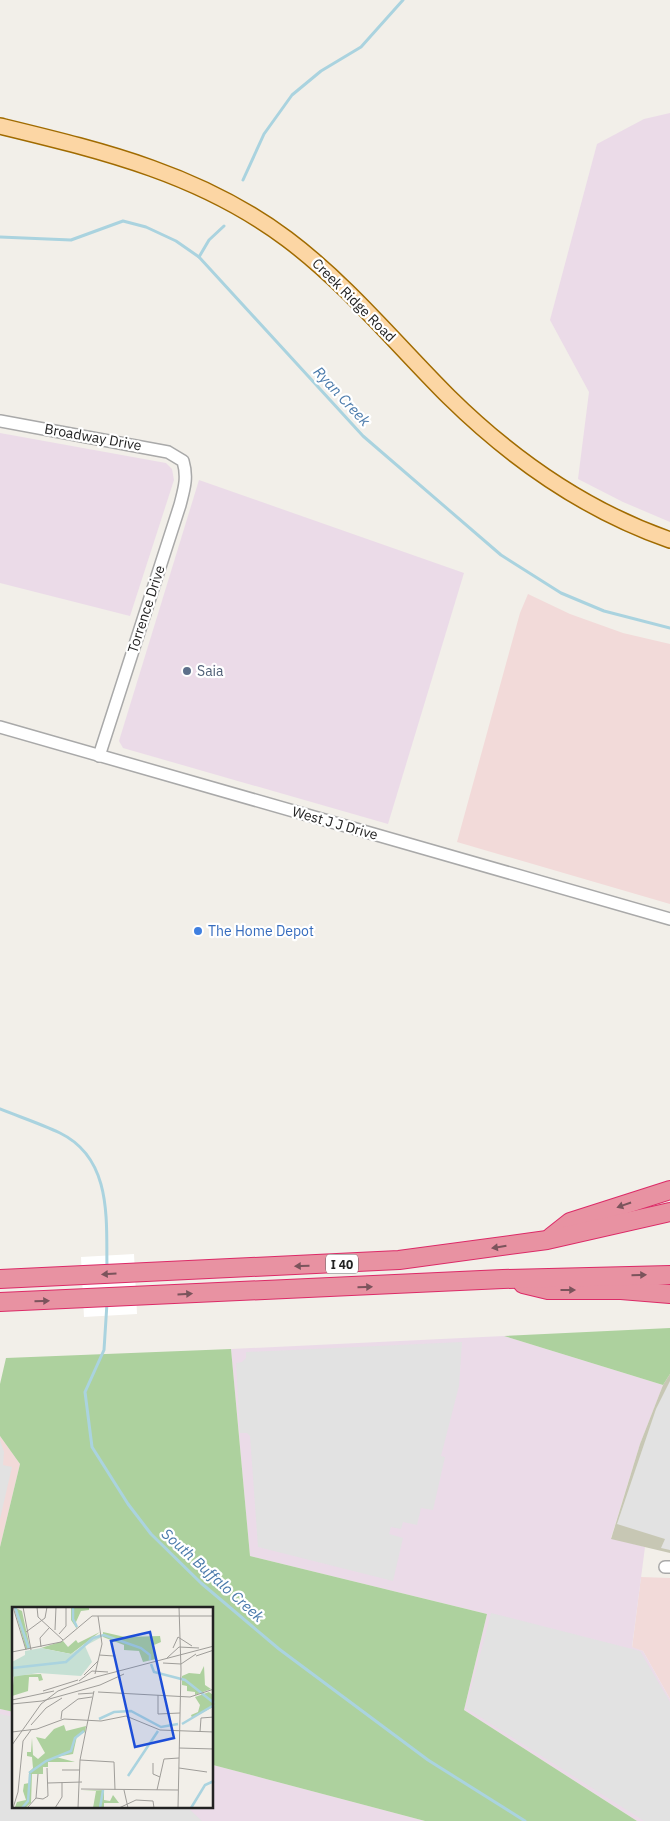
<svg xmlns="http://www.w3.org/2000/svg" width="670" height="1821" viewBox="0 0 670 1821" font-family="'IBM Plex Sans',sans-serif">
	<rect width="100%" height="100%" fill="#f2efe9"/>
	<g fill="#f2dad9">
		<path d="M528,594L570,614L623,633L670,644V904L457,842L520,613Z"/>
		<path d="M0,1436L20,1464L0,1547Z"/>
		<path d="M641,1577L670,1578V1699L643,1651L632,1648Z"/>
	</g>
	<g fill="#ebdbe8">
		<path d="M670,113V522L623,502L578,479L589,392L550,320L597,144L644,119Z"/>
		<path d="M0,433L166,463L172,469L174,480L130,616L0,583Z"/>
		<path d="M199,480L464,573L388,824L123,748L119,741Z"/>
		<path d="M504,1336L663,1385L640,1444L611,1538L645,1547L632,1647L643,1651L670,1699V1821H637L464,1710L487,1614L250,1556L231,1349Z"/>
		<path d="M0,1709L14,1712V1807H212L213,1765L425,1821H0Z"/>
	</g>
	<path fill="#c7c7b4" d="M670,1374V1553L611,1539L640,1444L663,1385Z"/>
	<g fill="#add19e">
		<path d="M670,1328V1374L663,1385L504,1336Z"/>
		<path d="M231,1349L250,1556L487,1614L464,1710L637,1821H425L213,1765L212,1608H14V1712L0,1709V1547L20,1464L0,1436V1384L6,1358Z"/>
	</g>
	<g fill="#e2e2e2">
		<path d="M462,1342L459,1386L441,1456L445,1457L433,1510L421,1508L417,1525L403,1522L401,1529L391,1527L389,1534L403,1538L393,1581L258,1547L250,1436L247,1433H240L236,1363L242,1362L246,1358V1352Z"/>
		<path d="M670,1381V1550L661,1548L665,1539L617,1524L656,1409Z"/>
		<path d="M0,1440L4,1452L3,1465L12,1467L0,1519Z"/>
		<path d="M491,1613L640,1651L670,1702V1821H644L466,1708Z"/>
		<path d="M0,1714L14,1717V1807H187L202,1821H0Z"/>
	</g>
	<path fill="#fff" d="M134,1254L137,1314L84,1317L81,1257Z"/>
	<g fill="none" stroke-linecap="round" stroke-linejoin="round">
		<g stroke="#aad3df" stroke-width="3">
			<path d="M243,180L264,134L292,95L321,71L361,47L403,0"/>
			<path d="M0,237L71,240L123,221L146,227L176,241L199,257L363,436L501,555L561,593L604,611L670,628"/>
			<path d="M199,257L209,240L224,226"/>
			<path d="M0,1109C20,1117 41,1124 60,1133C113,1159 106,1221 107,1269"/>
			<path d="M107,1303L104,1350L85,1392L92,1447L128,1504L151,1534L201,1583L279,1649L428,1760L525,1821"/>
		</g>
		<g stroke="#a9a9a9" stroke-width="14">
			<g id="minor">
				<path d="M0,421L168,452L183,461C188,478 184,489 180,505L99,756"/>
				<path d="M0,727L670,919"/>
				<path d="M665,1567H670"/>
			</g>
		</g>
		<g stroke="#a06b00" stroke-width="18">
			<path id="major" d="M0,126C103,151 200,174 287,239C347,284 396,344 449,397C513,460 584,510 670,540"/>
		</g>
		<g stroke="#dc2a67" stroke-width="20">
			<g id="highway">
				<path d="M551,1237L570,1222L670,1190"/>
				<path d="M0,1279L399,1260L547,1240L670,1212"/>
				<path d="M523,1284L548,1290H621L670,1294"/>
				<path d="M0,1302L503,1279L670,1275"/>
			</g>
		</g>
		<use href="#minor" stroke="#fff" stroke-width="11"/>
		<use href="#major" stroke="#fcd6a4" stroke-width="15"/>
		<use href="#highway" stroke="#e892a2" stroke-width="18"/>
	</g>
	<defs><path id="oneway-solid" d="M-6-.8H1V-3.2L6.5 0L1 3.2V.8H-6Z" transform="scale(1.25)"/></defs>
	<g fill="#7b545c">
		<use href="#oneway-solid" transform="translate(624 1205) rotate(161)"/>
		<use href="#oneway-solid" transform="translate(499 1247) rotate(171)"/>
		<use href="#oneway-solid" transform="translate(302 1266) rotate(178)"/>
		<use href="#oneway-solid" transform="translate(109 1274) rotate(177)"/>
		<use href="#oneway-solid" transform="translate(639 1275) rotate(-1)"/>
		<use href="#oneway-solid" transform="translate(365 1287) rotate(-2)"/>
		<use href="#oneway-solid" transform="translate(568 1290)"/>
		<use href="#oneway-solid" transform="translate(185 1294) rotate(-3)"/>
		<use href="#oneway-solid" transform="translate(42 1301) rotate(-2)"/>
	</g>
	<circle fill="#5c6f8a" stroke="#fff" stroke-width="2" cx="187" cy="671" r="5"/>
	<circle fill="#3f7fe0" stroke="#fff" stroke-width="2" cx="198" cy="931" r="5"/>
	<g text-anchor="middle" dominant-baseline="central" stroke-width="4.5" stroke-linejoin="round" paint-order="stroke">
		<rect fill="#fff" stroke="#646464" stroke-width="1" x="326" y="1254.5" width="32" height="19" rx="4"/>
		<g font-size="12" font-weight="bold" fill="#222">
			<text x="342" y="1264">I 40</text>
		</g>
		<g font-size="14" fill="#222" stroke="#fff">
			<text transform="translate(354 300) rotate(45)">Creek Ridge Road</text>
			<text transform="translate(93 437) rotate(10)">Broadway Drive</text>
			<text transform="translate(146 609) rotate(-72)">Torrence Drive</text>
			<text transform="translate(335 823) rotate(16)">West J J Drive</text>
		</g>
		<g font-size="14" fill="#4e5e75" stroke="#fff" text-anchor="start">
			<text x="197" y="671">Saia</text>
		</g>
		<g font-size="14" fill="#366cbe" stroke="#fff" text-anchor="start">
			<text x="208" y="931">The Home Depot</text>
		</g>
		<g font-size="15" font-style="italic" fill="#4a7aab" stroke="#fff">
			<text transform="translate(342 396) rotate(47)">Ryan Creek</text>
			<text transform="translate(213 1575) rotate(42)">South Buffalo Creek</text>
		</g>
	</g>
	<g transform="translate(12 1607)">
		<rect width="201" height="201" fill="#f2efe9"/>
		<path d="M2,0L10,4L18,41L14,42ZM59,0H77V3L69,4L64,15L65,22L59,13ZM88,25L59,47L29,41L51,34L56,40L64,33L66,36ZM91,25L113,30L148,29L149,35L142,38L144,52L131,55L127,44L112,43V38L91,30ZM192,59L193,78L199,82L183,88V85L175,84V79L170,78V69L177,66L188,67ZM29,67L31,73L27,74L26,70H17L16,84L0,89L2,68ZM197,85L201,88V100L180,111L179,108L186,105L188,98L183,90ZM52,118L54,124L74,119L73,125L65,129L61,147L44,150L63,155H36V160H31V167H20L19,196L13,201L3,200L5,195L14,193L11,184L12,177L17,176V165L21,161L20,150L15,149V145H19L20,131L21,148L26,152L33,146L24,130L33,132L42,122ZM92,183V193L98,194L101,188L107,196H92V201H81L84,184H70Z" fill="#add19e"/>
		<path d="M88,27V31L73,39L80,55L69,69L26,66L0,70V55L13,48V44L29,41L59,47Z" fill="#c6e0d4"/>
		<path fill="none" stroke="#aad3df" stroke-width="2.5" d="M3,0L17,42M61,0V12L65,20M139,57L142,65L173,73L202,96M0,61L54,55L81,31L92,28L129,41L138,48V53M87,112L102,105L119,104L149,120L166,117M170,117L202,98M17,166L34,154L59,144L63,131L72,124M116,169L146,124M10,201L16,194L18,167M88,201L91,183M179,201L193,178L202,174"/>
		<path fill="none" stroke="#9f9d99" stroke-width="1" d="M1,0L14,43M11,0L19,43M25,0L26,10L51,33M43,23L44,0M14,25L33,11L35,0M47,27L54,19V0M29,40L28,31L37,21M161,41L166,30L180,39M0,45L49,35L80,9H202M87,48L102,49M184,49L202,43M155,51L167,40L187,41M151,56L169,57L184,47M83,67L90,37L86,9M72,68L86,54M67,74L80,64L96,65M31,84L66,73M86,85L178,90L202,82M66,87L82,86M146,88V107L168,106M0,93L42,84M0,97L30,94L88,78L112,67M49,112L50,104L66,92L80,90M19,118L34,101L50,91M75,118L82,84M0,125L25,122L52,112L89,114L114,109L148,123L202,125M188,125L189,111L202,110M0,138L29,97L46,84L84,70L202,39M167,141L202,142M68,153L102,155L103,183M141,156V167L148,170M167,161L195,165M50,163H68M36,176L70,175M69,182L166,183M112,183L116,201M145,183L152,152L167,151M24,191L31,192L36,189L35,161M1,201L6,185L11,134L19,123M15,201L24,191L26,167M43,201L50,190V175M66,201L68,153L75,118M107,201L124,193L141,194L142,201M166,201L169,62L167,0"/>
		<path fill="#1d4ed8" fill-opacity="0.15" stroke="#1d4ed8" stroke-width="2.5" d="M138,25L162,131L123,140L99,34Z"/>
		<rect width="201" height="201" fill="none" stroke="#222" stroke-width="2.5"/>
	</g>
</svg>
